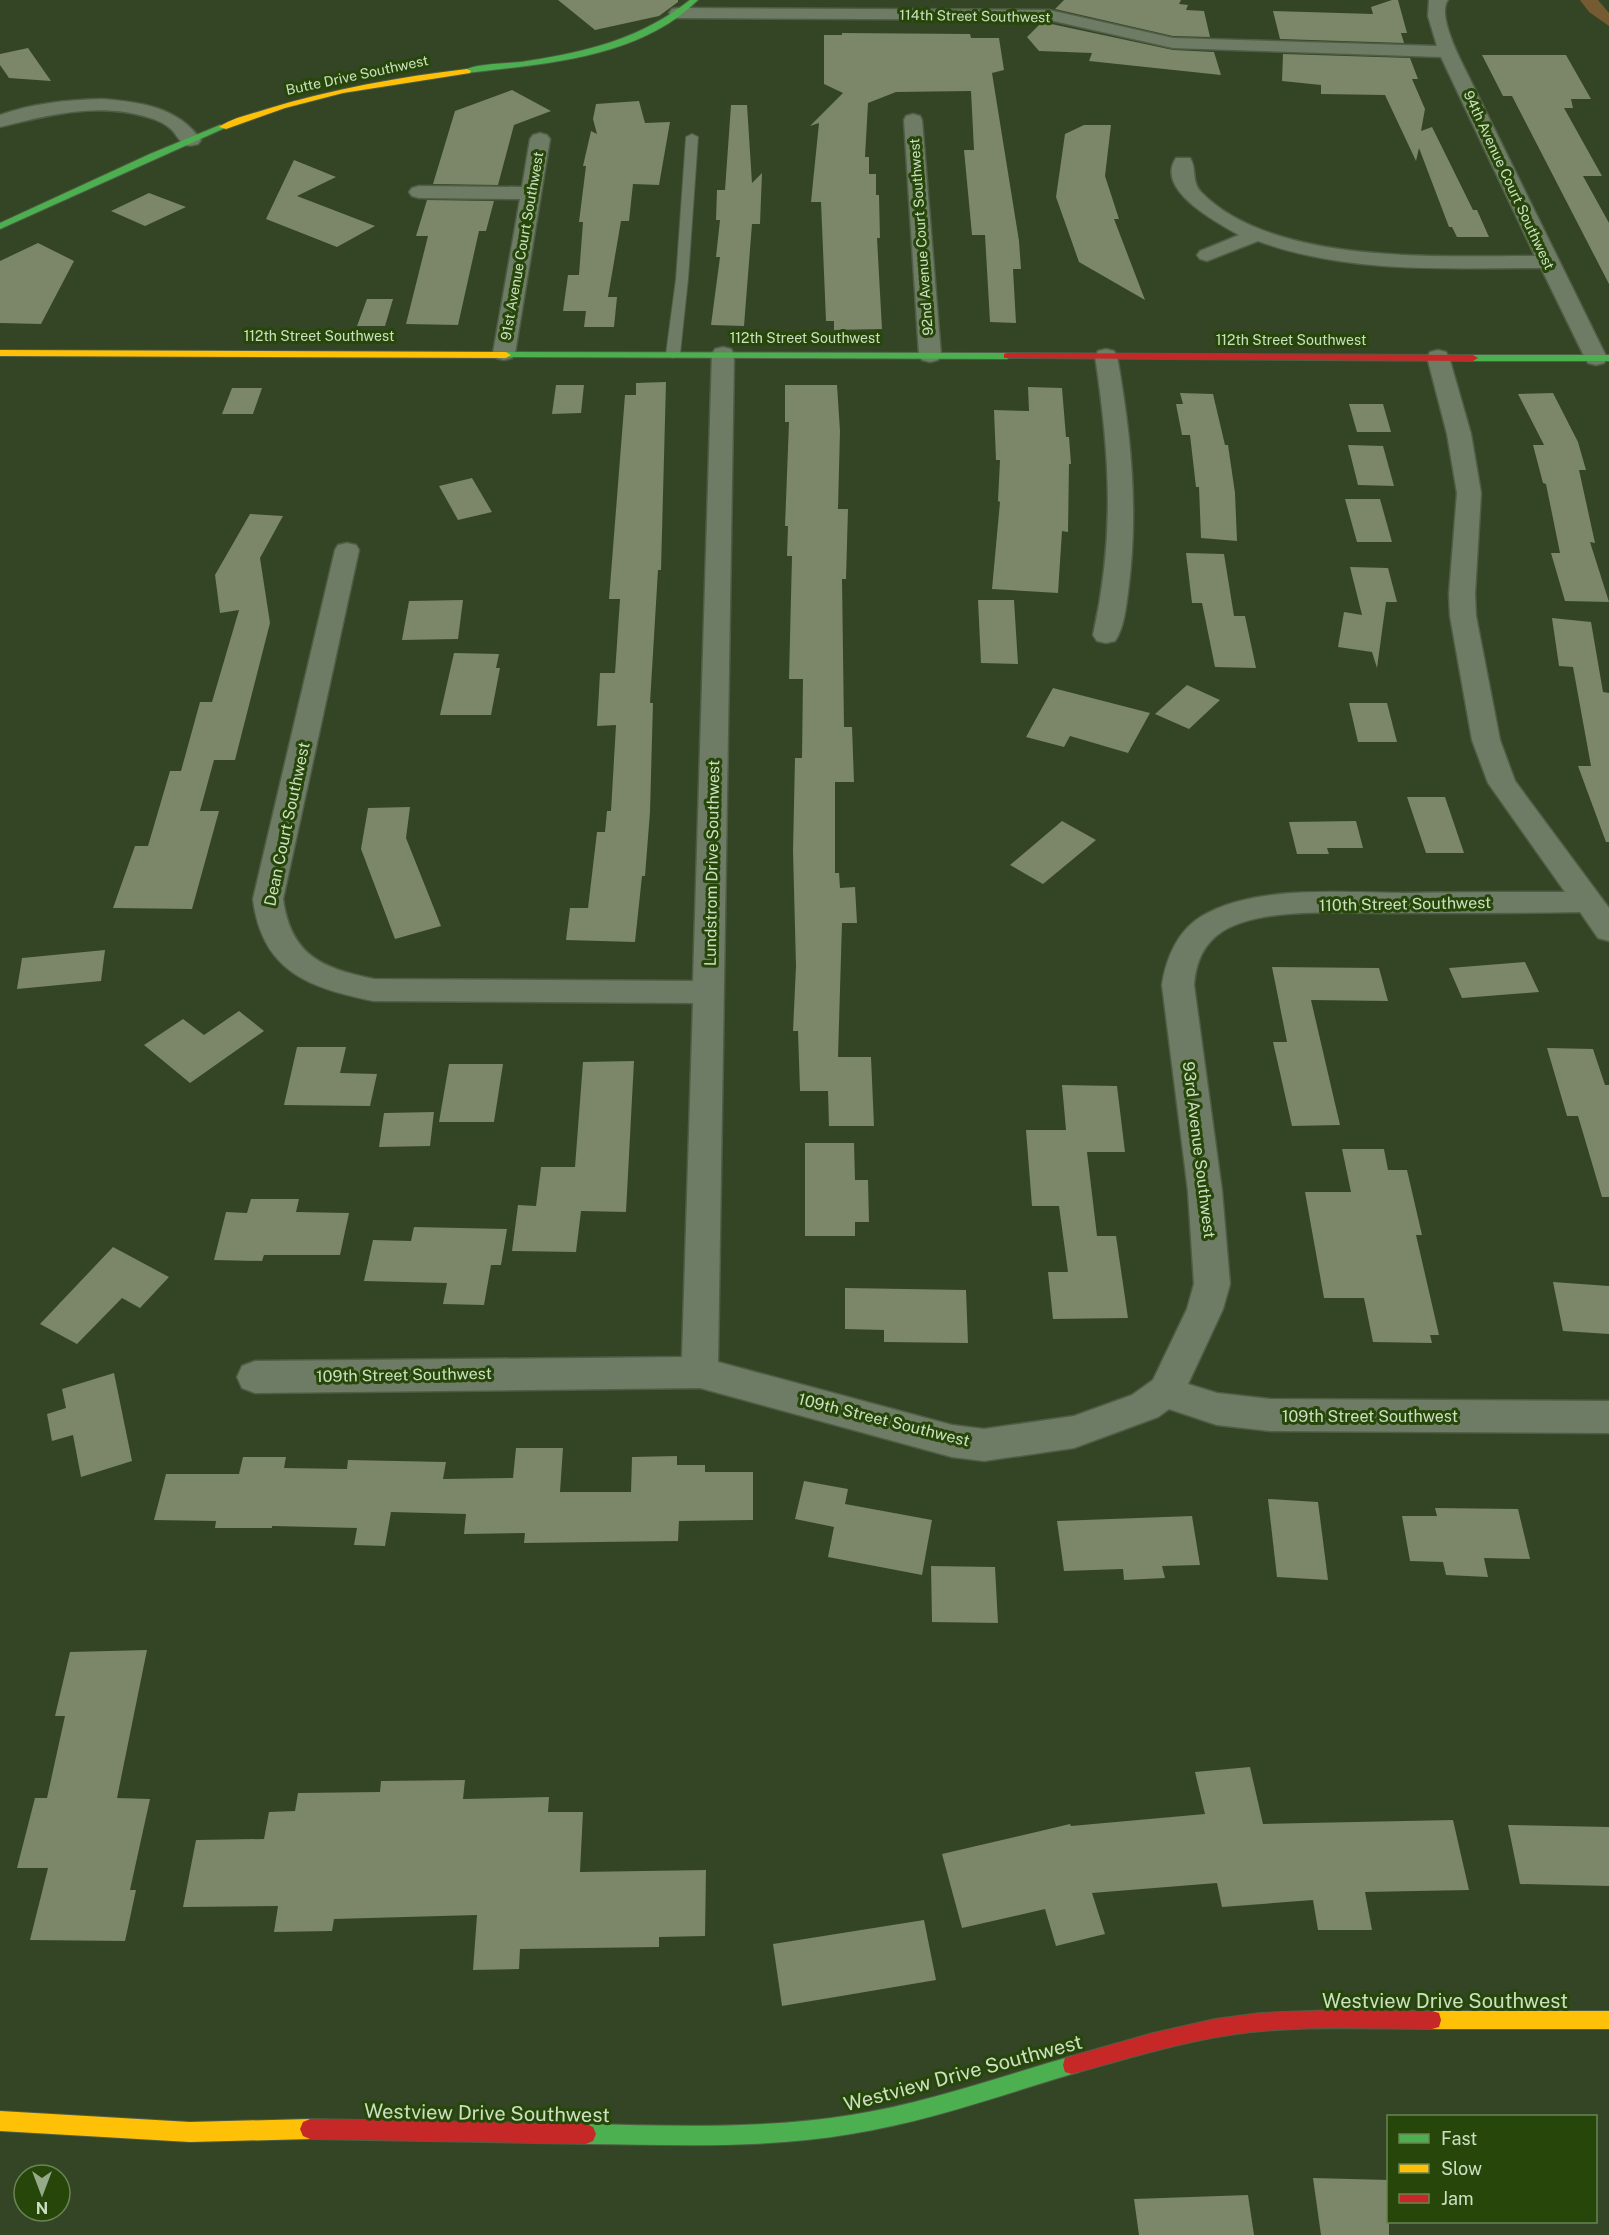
<svg xmlns="http://www.w3.org/2000/svg" width="1609" height="2235" viewBox="0 0 1609 2235" font-family="'Public Sans',sans-serif">
	<rect width="100%" height="100%" fill="#334525"/>
	<path fill="#745b32" d="M1580,0H1598L1609,13V26L1589,12Z"/>
	<g fill="#7c8668">
		<path d="M558,0H678V2L659,16L595,30Z"/>
		<path d="M1064,0H1181L1179,4L1188,5L1186,10L1204,11L1210,37L1173,36L1055,9Z"/>
		<path d="M1392,0H1398L1407,33H1401L1404,43L1280,39L1273,11L1373,14L1371,7Z"/>
		<path d="M1042,22L1173,50L1214,52L1221,75L1089,61L1092,53L1039,51L1027,37Z"/>
		<path d="M842,33L970,34L971,38H999L1004,70L992,73L1019,241L1021,269H1013L1016,323L990,322L985,235H972L964,150H974L971,91L896,92L868,103L865,157H869V174H876V195H879L880,238H877L882,329L834,330V321H826L821,202H811L819,123L810,126L843,93L824,84V35H842Z"/>
		<path d="M28,48L51,81L9,78L0,65V54Z"/>
		<path d="M1283,54L1410,58L1418,79H1412L1425,109L1421,131L1432,127L1473,210H1477L1489,237H1457L1452,227H1449L1419,148L1416,161L1385,95L1321,94V85L1282,81Z"/>
		<path d="M1482,55H1566L1591,99H1571L1573,108H1564L1602,176H1583L1609,223V284L1512,96H1503Z"/>
		<path d="M512,90L551,111L514,125L498,185L433,184L455,111Z"/>
		<path d="M639,101L645,123L670,122L659,185L633,184L629,221H621L608,297H617L614,327H584L586,311H563L568,275H579L583,222H579L586,166H583L591,131L597,134L593,119L596,104Z"/>
		<path d="M731,105H747L752,183L762,173L760,224H752L744,326L711,325L720,257H716L720,220H716L717,190H725Z"/>
		<path d="M1084,125H1111L1105,176L1119,219H1114L1145,300L1079,262L1056,197L1065,134Z"/>
		<path d="M294,160L336,177L297,196L375,226L337,247L266,219Z"/>
		<path d="M149,193L186,207L145,226L111,211Z"/>
		<path d="M427,200L494,201L486,231H479L458,325L406,324L428,236H416Z"/>
		<path d="M38,243L74,261L41,324L0,323V261Z"/>
		<path d="M367,299H393L385,326H357Z"/>
		<path d="M666,382L661,570H658L650,703H653L650,812L645,876H642L635,942L566,940L570,908H588L597,832H605L607,811H611L616,725L597,726L600,673H615L620,599H609L625,395H636V383Z"/>
		<path d="M556,385H584L581,413L552,414Z"/>
		<path d="M785,385H837L840,431L838,509H848L846,579H842L844,727H852L854,782H835V873H839L840,888L855,887L857,923H842L838,1057H871L874,1126H829L828,1091H800L798,1031H793L796,966L793,851L795,758H802L803,679H789L792,556H787L788,526H785L789,422H785Z"/>
		<path d="M1028,387L1062,388L1066,437H1069L1071,464H1069L1068,532L1062,531L1058,593L992,589L1000,502L998,501L1000,460H996L994,410L1029,411Z"/>
		<path d="M232,388H262L253,414H222Z"/>
		<path d="M1180,393L1213,394L1225,445H1228L1235,493L1237,541L1201,538L1199,487H1196L1190,435H1182L1176,404H1183Z"/>
		<path d="M1553,393L1578,442L1586,470H1579L1595,543L1590,542L1609,602L1565,601L1551,553H1560L1546,484L1543,483L1533,445H1544L1518,394Z"/>
		<path d="M1349,404H1383L1391,432H1357Z"/>
		<path d="M1348,445L1383,446L1394,486L1358,485Z"/>
		<path d="M472,478L492,512L458,520L439,486Z"/>
		<path d="M1345,499H1380L1392,542H1357Z"/>
		<path d="M250,514L283,516L260,558L270,623L235,760H214L200,811H219L192,909L113,908L135,846H148L170,771H181L200,702H212L239,610L220,613L215,575Z"/>
		<path d="M1186,553L1224,554L1234,616H1245L1256,668L1215,667L1202,603H1192Z"/>
		<path d="M1350,567L1388,568L1397,602H1386L1377,668L1372,652L1338,647L1344,612L1362,615Z"/>
		<path d="M463,600L458,639L402,640L409,601Z"/>
		<path d="M978,600H1014L1018,664L981,663Z"/>
		<path d="M1552,618L1591,622L1603,692L1609,693V842H1606L1578,766H1591L1573,667L1559,666Z"/>
		<path d="M454,653L499,654L496,668H500L491,715H440Z"/>
		<path d="M1187,685L1220,700L1189,729L1155,714Z"/>
		<path d="M1053,688L1150,713L1128,753L1070,736L1064,747L1026,737Z"/>
		<path d="M1349,703H1387L1397,742H1358Z"/>
		<path d="M1407,797H1445L1464,853H1426Z"/>
		<path d="M410,807L406,838L441,926L395,939L361,849L368,808Z"/>
		<path d="M1062,821L1096,840L1043,884L1010,865Z"/>
		<path d="M1356,821L1363,848H1327L1329,854H1297L1289,822Z"/>
		<path d="M105,950L101,981L17,989L22,958Z"/>
		<path d="M1525,962L1539,992L1462,998L1449,968Z"/>
		<path d="M1272,967L1379,968L1388,1001L1311,1000L1340,1125L1292,1126L1273,1042H1287Z"/>
		<path d="M239,1011L264,1031L190,1083L144,1045L183,1019L204,1035Z"/>
		<path d="M297,1047H346L340,1073L377,1074L370,1106L284,1105Z"/>
		<path d="M1547,1048L1593,1049L1605,1085H1609V1197H1602L1578,1116H1567Z"/>
		<path d="M634,1061L626,1212L581,1211L576,1252L512,1251L518,1205L536,1206L541,1167H575L583,1062Z"/>
		<path d="M449,1064H503L494,1122H439Z"/>
		<path d="M1062,1085L1117,1086L1125,1152H1087L1097,1236H1116L1128,1318L1053,1319L1048,1272H1068L1059,1206H1032L1026,1130H1066Z"/>
		<path d="M434,1112L430,1146L379,1147L384,1113Z"/>
		<path d="M805,1143H854L855,1180H868L869,1222H855V1236H805Z"/>
		<path d="M1342,1149H1384L1388,1170H1407L1422,1235H1416L1439,1335H1430L1432,1343L1373,1342L1364,1298H1324L1305,1192H1351Z"/>
		<path d="M251,1199H299L296,1212L349,1213L340,1255H264L262,1261L214,1260L226,1212L247,1213Z"/>
		<path d="M414,1227L507,1229L501,1265H491L484,1305L443,1304L447,1283L364,1281L373,1240L411,1241Z"/>
		<path d="M113,1247L169,1277L140,1308L122,1298L77,1344L40,1324Z"/>
		<path d="M1553,1282L1609,1286V1334L1563,1331Z"/>
		<path d="M845,1288L966,1290L968,1343L884,1342V1330L845,1329Z"/>
		<path d="M114,1373L132,1461L81,1477L73,1435L52,1441L47,1414L66,1408L62,1389Z"/>
		<path d="M516,1448H563L560,1492H631L632,1457L677,1456V1465H705V1472H753V1520L679,1521L678,1541L524,1543L525,1533L464,1534L466,1514L391,1512L385,1546L354,1545L357,1528L272,1526V1528H215L216,1521L154,1520L166,1474H239L243,1457H286L284,1468L347,1469L348,1460L446,1462L443,1479L513,1478Z"/>
		<path d="M804,1481L848,1489L845,1504L932,1520L922,1575L828,1557L834,1527L795,1519Z"/>
		<path d="M1268,1499L1318,1502L1328,1580L1277,1577Z"/>
		<path d="M1435,1508L1518,1509L1530,1559L1484,1558L1488,1577L1446,1575L1443,1562L1410,1561L1402,1516H1437Z"/>
		<path d="M1192,1516L1200,1565L1162,1566L1165,1578L1124,1580L1123,1569L1064,1571L1057,1521Z"/>
		<path d="M931,1566L995,1567L998,1623L932,1622Z"/>
		<path d="M147,1650L117,1798L150,1799L130,1890H136L125,1941L30,1940L48,1868H17L35,1798H47L65,1716H55L70,1652Z"/>
		<path d="M1250,1767L1263,1824L1453,1820L1469,1890L1365,1892L1372,1930H1318L1313,1900L1222,1907L1217,1883L1092,1893L1105,1934L1056,1946L1045,1909L962,1928L942,1854L1070,1824L1071,1826L1205,1814L1195,1772Z"/>
		<path d="M465,1780L463,1799L549,1797L548,1812H583L580,1872L706,1870L705,1936L659,1937V1947L520,1949L519,1969L473,1970L477,1915L334,1919L332,1931L274,1932L278,1906L183,1907L196,1840L264,1839L269,1812L295,1811L298,1793L380,1792L381,1781Z"/>
		<path d="M1508,1825L1609,1827V1886L1520,1884Z"/>
		<path d="M924,1920L936,1980L782,2006L773,1944Z"/>
		<path d="M1313,2178L1389,2180V2235H1321Z"/>
		<path d="M1248,2195L1254,2235H1139L1134,2199Z"/>
	</g>
	<g fill="none" stroke-linecap="round" stroke-linejoin="round">
		<g stroke="#4f5d44" stroke-width="2">
			<path id="lane" d="M692,134L698,137L688,279L680,354L673,358L666,354L676,279L686,137Z"/>
		</g>
		<g stroke="#4f5d44" stroke-width="3">
			<g id="street">
				<path d="M1429,0H1448C1438,13 1455,48 1461,61L1607,358L1604,363L1596,365L1588,363L1585,358L1541,268C1447,268 1348,274 1258,241L1207,261L1200,259L1197,255L1200,251L1239,235C1218,223 1154,190 1176,158H1190C1197,168 1191,181 1201,192C1272,265 1439,256 1535,256L1441,57L1173,48L1049,20L678,18L672,17L669,13L672,9L678,8L1049,10L1173,38L1437,46L1428,16Z"/>
				<path d="M102,99C140,102 178,107 201,140L198,144C194,145 188,147 184,144C179,141 176,134 172,130C166,124 155,119 147,117C98,102 48,115 0,127V115C33,103 67,100 102,99Z"/>
				<path d="M913,114L920,116L922,120L941,355L938,360L930,362L922,360L919,355L904,120L906,116Z"/>
				<path d="M540,133L547,135L550,139L515,353L512,358L504,360L496,358L493,353L520,199L419,198L412,196L409,192L412,188L419,186L522,187L530,139L533,135Z"/>
				<path d="M723,347L731,349L734,354L718,1362L952,1425L984,1429L1074,1416L1132,1395L1153,1380L1187,1309L1194,1284L1188,1191L1162,985C1166,958 1178,930 1202,916C1256,884 1344,893 1405,893C1458,892 1512,892 1565,892L1488,783L1472,740L1450,616L1449,594L1457,493L1447,434L1427,357L1430,352L1438,350L1446,352L1449,357L1471,434L1481,493L1475,594L1476,616L1500,740L1515,781L1609,908V941L1598,938L1580,912C1522,913 1465,913 1407,913C1357,914 1265,905 1223,931C1203,944 1196,962 1194,985L1222,1191L1230,1284L1223,1309L1188,1384L1217,1393L1270,1399L1609,1401V1433L1270,1431L1217,1425L1169,1409L1158,1417L1074,1448L984,1461L952,1457L700,1388L255,1393L242,1388L237,1377L242,1366L255,1361L682,1357L693,1003L374,1001C310,988 262,972 253,899L335,550L338,545L347,543L356,545L359,550L283,899C291,956 322,968 374,979L693,981L712,354L715,349Z"/>
				<path d="M1106,349L1114,351L1117,356C1131,435 1139,512 1128,592C1126,607 1124,628 1115,641L1106,643L1097,641L1093,635C1115,536 1110,455 1095,356L1098,351Z"/>
			</g>
		</g>
		<g stroke="#4f5d44" stroke-width="2">
			<g id="fast">
				<path d="M690,0H698C640,58 544,64 467,73L463,71C476,63 511,64 527,61C587,52 642,38 690,0Z"/>
				<path d="M220,125L227,127L0,229V223L150,154Z"/>
				<path d="M506,352L1007,353L1012,356L1007,359L503,357L501,355Z"/>
				<path d="M1609,355V361H1473L1468,358L1473,355Z"/>
				<path d="M1072,2056L1079,2058L1081,2065L1079,2072L1072,2074C999,2096 926,2122 851,2134C764,2149 674,2145 586,2144L579,2141L576,2134L579,2127L586,2124C674,2126 764,2129 851,2115C926,2103 999,2077 1072,2056Z"/>
			</g>
		</g>
		<g stroke="#4f5d44" stroke-width="2">
			<g id="slow">
				<path d="M467,69L471,71L470,73L343,93L285,108L226,129L219,127C232,118 252,114 267,109C332,89 399,77 467,69Z"/>
				<path d="M0,350L506,352L511,355L506,358L0,356Z"/>
				<path d="M1432,2011H1609V2029H1432L1425,2027L1423,2020L1425,2013Z"/>
				<path d="M0,2111L190,2122L310,2119L317,2122L320,2129L317,2136L310,2139L190,2142L0,2131Z"/>
			</g>
		</g>
		<g stroke="#4f5d44" stroke-width="2">
			<g id="jam">
				<path d="M1007,353L1473,355L1478,358L1473,361L1004,358V354Z"/>
				<path d="M1334,2010L1432,2011L1439,2013L1441,2020L1439,2027L1432,2029C1367,2029 1301,2025 1236,2034C1180,2042 1126,2059 1072,2074L1065,2072L1063,2065L1065,2058L1072,2056L1153,2033L1215,2019L1260,2013Z"/>
				<path d="M310,2119L586,2124L593,2127L596,2134L593,2141L586,2144L310,2139L303,2136L300,2129L303,2122Z"/>
			</g>
		</g>
		<use href="#lane" fill="#6e7c65" fill-rule="evenodd"/>
		<use href="#street" fill="#6e7c65" fill-rule="evenodd"/>
		<use href="#fast" fill="#4caf50" fill-rule="evenodd"/>
		<use href="#slow" fill="#ffc107" fill-rule="evenodd"/>
		<use href="#jam" fill="#c62828" fill-rule="evenodd"/>
	</g>
	<g text-anchor="middle" dominant-baseline="central" stroke-width="6" stroke-linejoin="round" paint-order="stroke">
		<g font-size="14" fill="#cce0c1" stroke="#27470a">
			<text transform="translate(975 16) rotate(1)">114th Street Southwest</text>
			<text transform="translate(357 75) rotate(-12)">Butte Drive Southwest</text>
			<text transform="translate(1509 180) rotate(65)">94th Avenue Court Southwest</text>
			<text transform="translate(921 237) rotate(-94)">92nd Avenue Court Southwest</text>
			<text transform="translate(522 246) rotate(-80)">91st Avenue Court Southwest</text>
			<text x="319" y="336">112th Street Southwest</text>
			<text x="805" y="338">112th Street Southwest</text>
			<text x="1291" y="340">112th Street Southwest</text>
		</g>
		<g font-size="16" fill="#cce0c1" stroke="#27470a">
			<text transform="translate(287 824) rotate(-78)">Dean Court Southwest</text>
			<text transform="translate(712 863) rotate(-89)">Lundstrom Drive Southwest</text>
			<text transform="translate(1405 904) rotate(-1)">110th Street Southwest</text>
			<text transform="translate(1199 1150) rotate(83)">93rd Avenue Southwest</text>
			<text transform="translate(404 1375) rotate(-1)">109th Street Southwest</text>
			<text x="1370" y="1416">109th Street Southwest</text>
			<text transform="translate(884 1420) rotate(14)">109th Street Southwest</text>
		</g>
		<g font-size="20" fill="#cce0c1" stroke="#27470a">
			<text x="1445" y="2001">Westview Drive Southwest</text>
			<text transform="translate(963 2073) rotate(-15)">Westview Drive Southwest</text>
			<text transform="translate(487 2113) rotate(1)">Westview Drive Southwest</text>
		</g>
	</g>
	<rect x="1387" y="2115" width="210" height="108" fill="#27470a" stroke="#698453" stroke-width="1.5"/>
	<rect x="1399" y="2134" width="30" height="9" fill="#4caf50" stroke="#698453" stroke-width="1.5"/>
	<text x="1441" y="2145" font-size="18" fill="#cce0c1">Fast</text>
	<rect x="1399" y="2164" width="30" height="9" fill="#ffc107" stroke="#698453" stroke-width="1.5"/>
	<text x="1441" y="2175" font-size="18" fill="#cce0c1">Slow</text>
	<rect x="1399" y="2194" width="30" height="9" fill="#c62828" stroke="#698453" stroke-width="1.5"/>
	<text x="1441" y="2205" font-size="18" fill="#cce0c1">Jam</text>
	<g transform="translate(42 2193) rotate(180)"><circle r="28" fill="#27470a" stroke="#698453" stroke-width="1.5"/>
	<path d="M0-4.5L10 22L0 15L-10 22Z" fill="#96aa8a"/>
	<text y="-9" font-size="16" font-weight="bold" text-anchor="middle" fill="#cce0c1">N</text>
	</g>
</svg>
